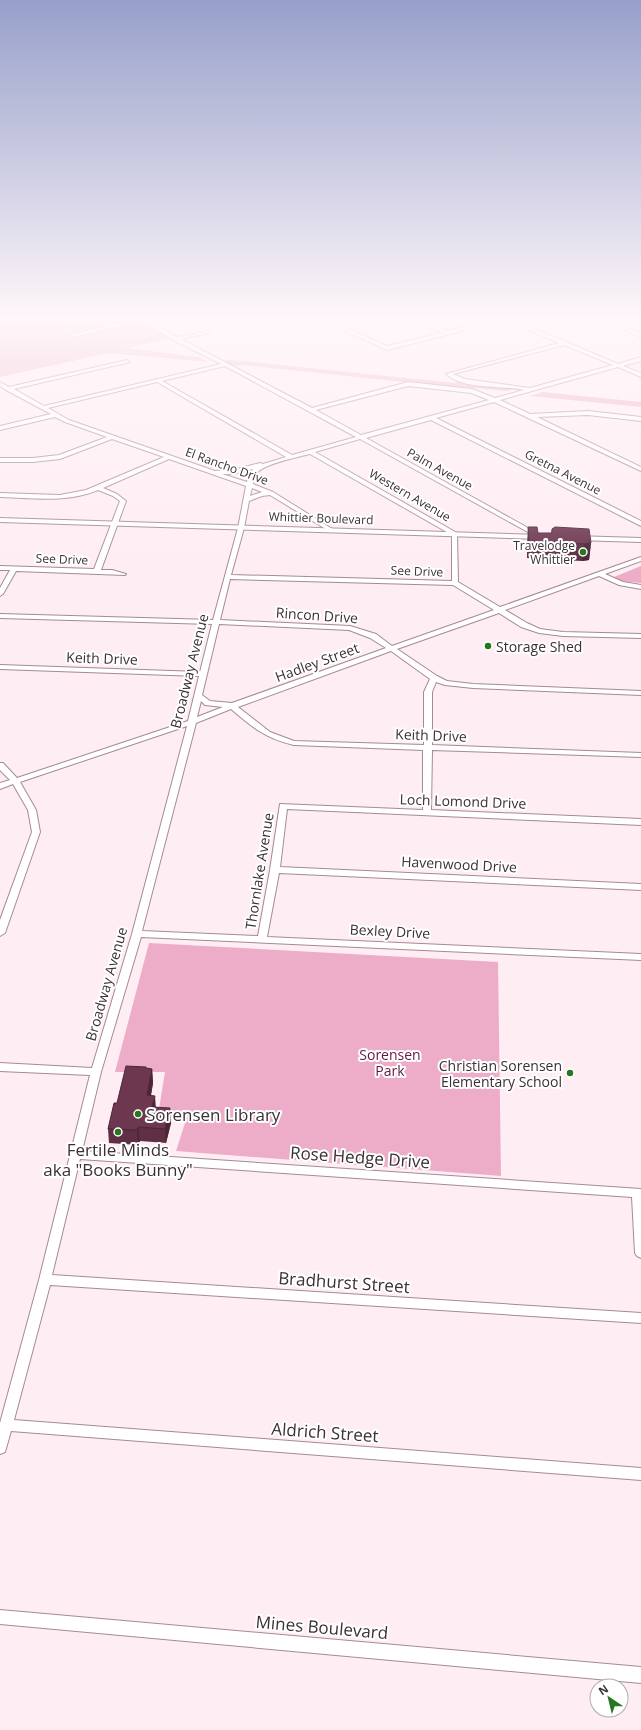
<svg xmlns="http://www.w3.org/2000/svg" width="641" height="1730" viewBox="0 0 641 1730" font-family="'Open Sans',sans-serif">
	<rect width="100%" height="100%" fill="#ffedf4"/>
	<g fill="#edadc8">
		<path d="M6,318H134L170,338L127,348L199,357L208,362L109,353L0,377V320Z"/>
		<path d="M231,360L455,383L457,381L517,388L507,391L473,388L471,389L243,365L233,366L222,361Z"/>
		<path d="M543,392L641,402V407L530,396Z"/>
		<path d="M641,566V583L620,581L614,577Z"/>
		<path d="M149,943L498,962L501,1176L176,1151L187,1117L158,1115L165,1072H115Z"/>
	</g>
	<g fill="none" stroke-linecap="round" stroke-linejoin="round">
		<g stroke="#a58a95" stroke-width="2">
			<g id="minor">
				<path d="M136,318H142L177,337L209,331V333L181,339L312,408L408,382L472,389L495,398L524,390C502,385 463,390 446,374L559,343L505,320L387,350L317,318H324L387,346L442,333L412,318H419L447,331L498,318H510L618,364L641,357V361L623,366L641,373V377L618,367L500,400L530,414L588,411L641,417V421L588,415L537,417L641,467V471L494,402L436,418L641,521V526L431,420L366,438L539,534V536H535L360,439L315,452L457,533L458,582L500,607L641,557V561L605,574L623,582L641,585V589L619,585L599,576L505,610L527,623L540,629L563,632L641,634V638L563,636L539,633L521,627L499,613L397,649L437,676L447,681L473,684L641,691V695L473,688L445,685L436,682L432,692V745L641,753V757L432,750L431,810L641,819V825L287,809L280,867L641,884V890L279,873L267,937L641,954V960L141,937L101,1072L82,1151L641,1189V1258L637,1256L635,1253L632,1197L80,1159L52,1275L641,1313V1323L50,1285L14,1420L641,1468V1480L11,1431L5,1452L0,1454V1423L39,1280L90,1075L0,1071V1063L92,1068L132,934L187,726L20,782L36,810L40,832L5,933L0,936V920L32,832L28,810L13,784L0,789V783L10,780L0,770V763H3L17,778L188,721L199,676L0,669V665L200,672L212,624L0,618V614L213,620L238,528L246,486L169,459L103,488L117,494L126,501L101,570H112L126,574L125,575L16,571L3,594L0,596V588L10,570H0V566L94,569L120,501L113,496L98,490C68,503 32,498 0,497V493L60,495L86,490L164,457L112,439L60,459L33,462H0V458H33L59,455L107,437L65,422L55,417L0,430V426L51,414L6,390L0,386V382L9,387L127,360L130,362L14,389L44,406L221,364L173,340V339L141,321L73,337L70,335L137,319ZM564,345L613,365L530,388L465,379L453,374ZM225,366L356,437L292,455L162,381ZM157,382L286,457L263,464L260,463L233,470L215,471L69,420L48,408ZM408,386L471,393L489,400L361,435L316,410ZM310,454L452,535V581L231,575L244,528L249,501L262,496L270,495L329,531L334,530L273,492L253,484C253,480 254,476 257,473C263,464 298,457 310,454ZM253,469L248,477L247,482L222,474H233ZM252,488L262,492L250,496ZM230,579L453,585L494,610L392,646L376,634L350,626L220,620ZM219,624L349,630L370,638L386,648L232,703L210,701L202,695ZM391,651L430,679L424,692V745L294,741L270,732L238,707ZM201,701L205,705L223,707L197,717ZM231,709C252,727 266,739 294,745L423,750V810L280,804L270,870L258,936L142,931L196,723Z"/>
				<path d="M596,318H603L641,333V337Z"/>
				<path d="M0,1610L641,1667V1683L0,1624Z"/>
			</g>
		</g>
		<g stroke="#a58a95" stroke-width="2">
			<g id="major">
				<path d="M0,518L542,535L546,537L542,539L0,522Z"/>
				<path d="M573,536L641,538V542L576,540H573Z"/>
			</g>
		</g>
		<use href="#minor" fill="#fff" fill-rule="evenodd"/>
		<use href="#major" fill="#fff" fill-rule="evenodd"/>
	</g>
	<g fill="#5e2f45">
		<path d="M528,527L538,533H551L552,529L591,543L589,560L582,561L527,558V544Z"/>
		<path d="M146,1068L152,1069L153,1083L151,1096L156,1108L171,1123L166,1143L140,1141L138,1145L109,1143L108,1129L117,1103Z"/>
	</g>
	<g fill="#4c2638">
		<path d="M591,543L589,560L582,561L584,544Z"/>
		<path d="M152,1069L153,1083L148,1110L147,1095Z"/>
		<path d="M155,1096L156,1110L152,1107Z"/>
		<path d="M170,1108L171,1123L166,1143L165,1129Z"/>
		<path d="M138,1127L140,1141L138,1145L137,1130Z"/>
	</g>
	<g fill="#6d3750" stroke="#4c2638">
		<path d="M528,527H537L538,533H552V529L555,527L589,529L591,543L584,544L529,541Z"/>
		<path d="M126,1066L146,1067V1068L152,1069L147,1095L155,1096L152,1107L170,1108L165,1129L138,1127L137,1130L108,1129L114,1103H117Z"/>
	</g>
	<linearGradient id="sky" x2="0" y2="1"><stop stop-color="#97a0ca"/><stop offset="0.57" stop-color="#fff7fa"/><stop offset="1" stop-color="#fff7fa" stop-opacity="0"/></linearGradient>
	<rect width="641" height="561" fill="url(#sky)"/>
	<g fill="#287720" stroke="#fff" stroke-width="1.5">
		<circle cx="583" cy="552" r="4"/>
		<circle cx="488" cy="646" r="4"/>
		<circle cx="570" cy="1073" r="4"/>
		<circle cx="138" cy="1114" r="4"/>
		<circle cx="118" cy="1132" r="4"/>
	</g>
	<g text-anchor="middle" dominant-baseline="central" stroke-width="4" stroke-linejoin="round" paint-order="stroke">
		<g font-size="12" fill="#3b3035" stroke="#fff">
			<text transform="translate(227 466) rotate(20)">El Rancho Drive</text>
			<text transform="translate(440 469) rotate(29)">Palm Avenue</text>
			<text transform="translate(563 472) rotate(27)">Gretna Avenue</text>
			<text transform="translate(410 495) rotate(30)">Western Avenue</text>
			<text transform="translate(321 518) rotate(2)">Whittier Boulevard</text>
			<text transform="translate(62 559) rotate(2)">See Drive</text>
			<text transform="translate(417 571) rotate(2)">See Drive</text>
		</g>
		<g font-size="12" fill="#3b3035" stroke="#fff" text-anchor="end">
			<text x="575" y="545">Travelodge<tspan x="575" dy="14">Whittier</tspan></text>
		</g>
		<g font-size="14" fill="#3b3035" stroke="#fff">
			<text transform="translate(317 615) rotate(4)">Rincon Drive</text>
			<text transform="translate(102 658) rotate(2)">Keith Drive</text>
			<text transform="translate(317 662) rotate(-20)">Hadley Street</text>
			<text transform="translate(189 671) rotate(-76)">Broadway Avenue</text>
			<text transform="translate(431 735) rotate(2)">Keith Drive</text>
			<text transform="translate(463 801) rotate(2)">Loch Lomond Drive</text>
			<text transform="translate(459 864) rotate(3)">Havenwood Drive</text>
			<text transform="translate(259 871) rotate(-81)">Thornlake Avenue</text>
			<text transform="translate(390 931) rotate(3)">Bexley Drive</text>
			<text transform="translate(106 984) rotate(-74)">Broadway Avenue</text>
		</g>
		<g font-size="14" fill="#3b3035" stroke="#fff" text-anchor="start">
			<text x="496" y="646">Storage Shed</text>
			<text x="562" y="1065" text-anchor="end">Christian Sorensen<tspan x="562" dy="16">Elementary School</tspan></text>
		</g>
		<g font-size="14" fill="#621940" stroke="#fff">
			<text x="390" y="1054">Sorensen<tspan x="390" dy="16">Park</tspan></text>
		</g>
		<g font-size="17" fill="#3b3035" stroke="#fff" text-anchor="start">
			<text x="146" y="1114">Sorensen Library</text>
			<text x="118" y="1149" text-anchor="middle">Fertile Minds<tspan x="118" dy="20">aka "Books Bunny"</tspan></text>
		</g>
		<g font-size="17" fill="#3b3035" stroke="#fff">
			<text transform="translate(360 1157) rotate(4)">Rose Hedge Drive</text>
			<text transform="translate(344 1282) rotate(4)">Bradhurst Street</text>
			<text transform="translate(325 1432) rotate(4)">Aldrich Street</text>
			<text transform="translate(322 1627) rotate(5)">Mines Boulevard</text>
		</g>
	</g>
	<g transform="translate(609 1698) rotate(325)"><circle r="19" fill="#ffffff" stroke="#b1acae"/>
	<path d="M0-3L7 15L0 10L-7 15Z" fill="#287720"/>
	<text y="-6" font-size="11" font-weight="bold" text-anchor="middle" fill="#3b3035">N</text>
	</g>
</svg>
